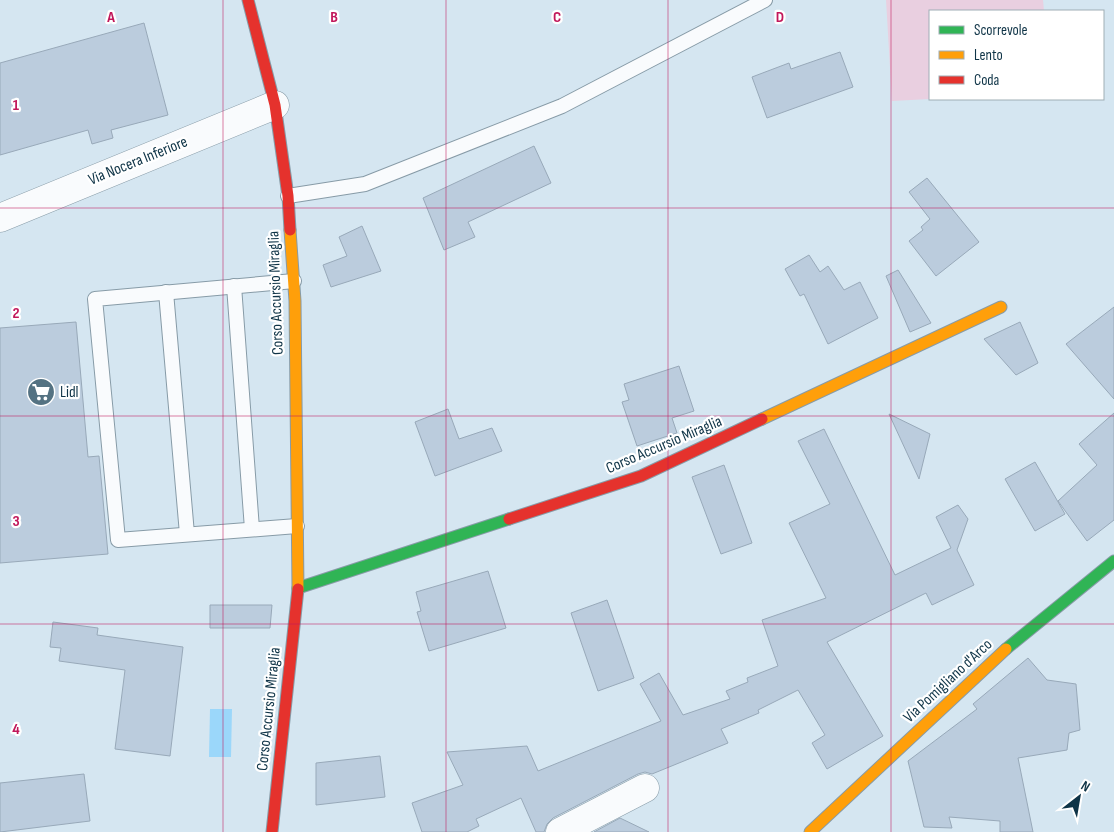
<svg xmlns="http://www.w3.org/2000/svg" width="1114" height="832" viewBox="0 0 1114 832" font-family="'Sofia Sans Condensed',sans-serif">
	<rect width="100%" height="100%" fill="#d5e6f1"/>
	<path fill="#e9cfe0" d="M886,0H1043L1044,11H930V99L892,101Z"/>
	<path fill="#9bd7fa" d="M210,709H232L231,757H209Z"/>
	<g fill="#bcd" stroke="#98a9b9">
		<path d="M144,23L168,115L111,130L113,138L92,144L88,130L0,155V63Z"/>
		<path d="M840,52L853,87L767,118L752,77L789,63L791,69Z"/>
		<path d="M534,146L551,183L468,222L475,237L444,250L423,198Z"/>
		<path d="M927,178L979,242L936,276L909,241L923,230L921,227L930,219L909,192Z"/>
		<path d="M362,226L381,271L331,287L323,265L347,256L339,237Z"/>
		<path d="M809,255L820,272L828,266L844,290L860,282L878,318L828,344L804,294L800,296L785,269Z"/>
		<path d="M898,270L931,323L910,332L886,276Z"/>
		<path d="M1114,307V399L1066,344Z"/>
		<path d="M76,322L88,457L99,456L108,554L0,563V328Z"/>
		<path d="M1020,322L1038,363L1016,375L984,339Z"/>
		<path d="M679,366L694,411L672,418L677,433L637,446L622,402L629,400L624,384Z"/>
		<path d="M448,409L459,439L492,428L502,451L435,476L415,422Z"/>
		<path d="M1114,413V520L1087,541L1058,501L1097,465L1079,444Z"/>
		<path d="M889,414L930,434L919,479Z"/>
		<path d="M824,429L895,575L951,548L936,517L958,505L968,519L957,550L974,585L932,605L926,593L827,642L883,736L827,769L812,743L825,735L798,690L758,710L759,713L721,729L728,743L652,774L645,772L638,774L553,818L547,824L544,832H536L521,798L476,819L479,826L467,832H422L412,803L463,785L447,752L527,746L538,771L661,721L640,684L659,673L683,715L730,699L726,691L748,682L747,678L778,666L762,620L826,598L789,523L830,504L798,441Z"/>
		<path d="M1035,462L1065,514L1035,531L1005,479Z"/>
		<path d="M724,465L752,543L721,554L692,477Z"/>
		<path d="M488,571L506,628L429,651L417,612L421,611L416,592Z"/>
		<path d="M607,600L634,678L598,691L571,613Z"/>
		<path d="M210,605H272L270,628H210Z"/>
		<path d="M53,622L98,628L97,635L183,647L170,756L115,749L125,670L59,661L61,648L50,647Z"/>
		<path d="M1028,658L1047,680L1076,684L1080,730L1069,733L1067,750L1018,758L1033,832H1000V821L949,817L952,828L924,827L908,761L977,709L973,704Z"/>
		<path d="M380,756L385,797L316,805V763Z"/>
		<path d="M84,774L90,821L0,832V783Z"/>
		<path d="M620,818L649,832H594Z"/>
	</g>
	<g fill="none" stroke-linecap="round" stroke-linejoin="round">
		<g stroke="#879ba7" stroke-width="16">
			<g id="lane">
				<path d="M288,196L365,184L562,106L765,0"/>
				<path d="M294,281L95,299L118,540L297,526"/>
				<path d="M234,286L252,529"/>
				<path d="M166,292L187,534"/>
			</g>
		</g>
		<g stroke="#879ba7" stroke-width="29">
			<g id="street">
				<path d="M0,218L275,105"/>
				<path d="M560,832L645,788"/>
			</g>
		</g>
		<g stroke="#879ba7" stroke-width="13">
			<g id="fast">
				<path d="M298,588L509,519"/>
				<path d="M1006,649L1114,561"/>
			</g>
		</g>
		<g stroke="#879ba7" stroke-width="13">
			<g id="slow">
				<path d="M290,230L295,301L298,589"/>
				<path d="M762,419L1001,307"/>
				<path d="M810,832L1006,649"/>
			</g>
		</g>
		<g stroke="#879ba7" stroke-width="13">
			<g id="jam">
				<path d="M248,0L275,105L288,196L290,230"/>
				<path d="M509,519L641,476L762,419"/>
				<path d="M272,832L298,589"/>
			</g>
		</g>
		<use href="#lane" stroke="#f9fbfd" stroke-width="14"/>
		<use href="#street" stroke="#f9fbfd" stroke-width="28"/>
		<use href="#fast" stroke="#30b455" stroke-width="11"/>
		<use href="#slow" stroke="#ff9f0a" stroke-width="11"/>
		<use href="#jam" stroke="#e5322d" stroke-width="11"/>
	</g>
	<path fill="none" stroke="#c2185b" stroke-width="1" stroke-opacity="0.55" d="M223,0V832M446,0V832M668,0V832M891,0V832M0,208H1114M0,416H1114M0,624H1114"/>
	<defs>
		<g id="supermarket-disc" transform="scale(1.4375)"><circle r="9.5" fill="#547282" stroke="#fff"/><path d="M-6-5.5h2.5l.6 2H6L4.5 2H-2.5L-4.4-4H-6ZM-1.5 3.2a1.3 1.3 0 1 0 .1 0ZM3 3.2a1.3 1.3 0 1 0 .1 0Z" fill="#fff"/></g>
	</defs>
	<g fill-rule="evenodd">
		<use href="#supermarket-disc" x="41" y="392"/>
	</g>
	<g text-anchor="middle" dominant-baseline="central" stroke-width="4.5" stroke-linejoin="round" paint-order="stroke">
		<g font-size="16" fill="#0f3447" stroke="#fff">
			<text transform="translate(138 161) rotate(-22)">Via Nocera Inferiore</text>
			<text transform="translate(276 293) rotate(-92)">Corso Accursio Miraglia</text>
			<text transform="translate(664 445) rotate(-23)">Corso Accursio Miraglia</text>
			<text transform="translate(948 681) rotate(-43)">Via Pomigliano d'Arco</text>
			<text transform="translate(269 709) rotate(-84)">Corso Accursio Miraglia</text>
		</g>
		<g font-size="16" fill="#0f3447" stroke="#fff" text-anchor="start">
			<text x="60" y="392">Lidl</text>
		</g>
	</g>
	<g font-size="16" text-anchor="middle" font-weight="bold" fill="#c2185b" stroke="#fff" stroke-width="4.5" stroke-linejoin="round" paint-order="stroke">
		<text x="111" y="22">A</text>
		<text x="334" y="22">B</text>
		<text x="557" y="22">C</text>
		<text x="780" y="22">D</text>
		<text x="16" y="110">1</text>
		<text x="16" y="318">2</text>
		<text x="16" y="526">3</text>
		<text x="16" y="734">4</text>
	</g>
	<rect x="929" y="10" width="175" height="90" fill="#ffffff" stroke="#9faeb5"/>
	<rect x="939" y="26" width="25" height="8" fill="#30b455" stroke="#9faeb5"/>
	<text x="974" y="35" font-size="15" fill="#0f3447">Scorrevole</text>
	<rect x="939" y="51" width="25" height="8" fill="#ff9f0a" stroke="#9faeb5"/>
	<text x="974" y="60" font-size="15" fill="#0f3447">Lento</text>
	<rect x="939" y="76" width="25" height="8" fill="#e5322d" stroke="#9faeb5"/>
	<text x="974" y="85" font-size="15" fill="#0f3447">Coda</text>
	<g transform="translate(1079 797) rotate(31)" stroke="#ffffff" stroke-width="4" paint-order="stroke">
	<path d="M0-4L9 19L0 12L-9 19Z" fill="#0f3447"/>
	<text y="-8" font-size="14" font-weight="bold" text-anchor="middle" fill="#0f3447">N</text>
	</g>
</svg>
